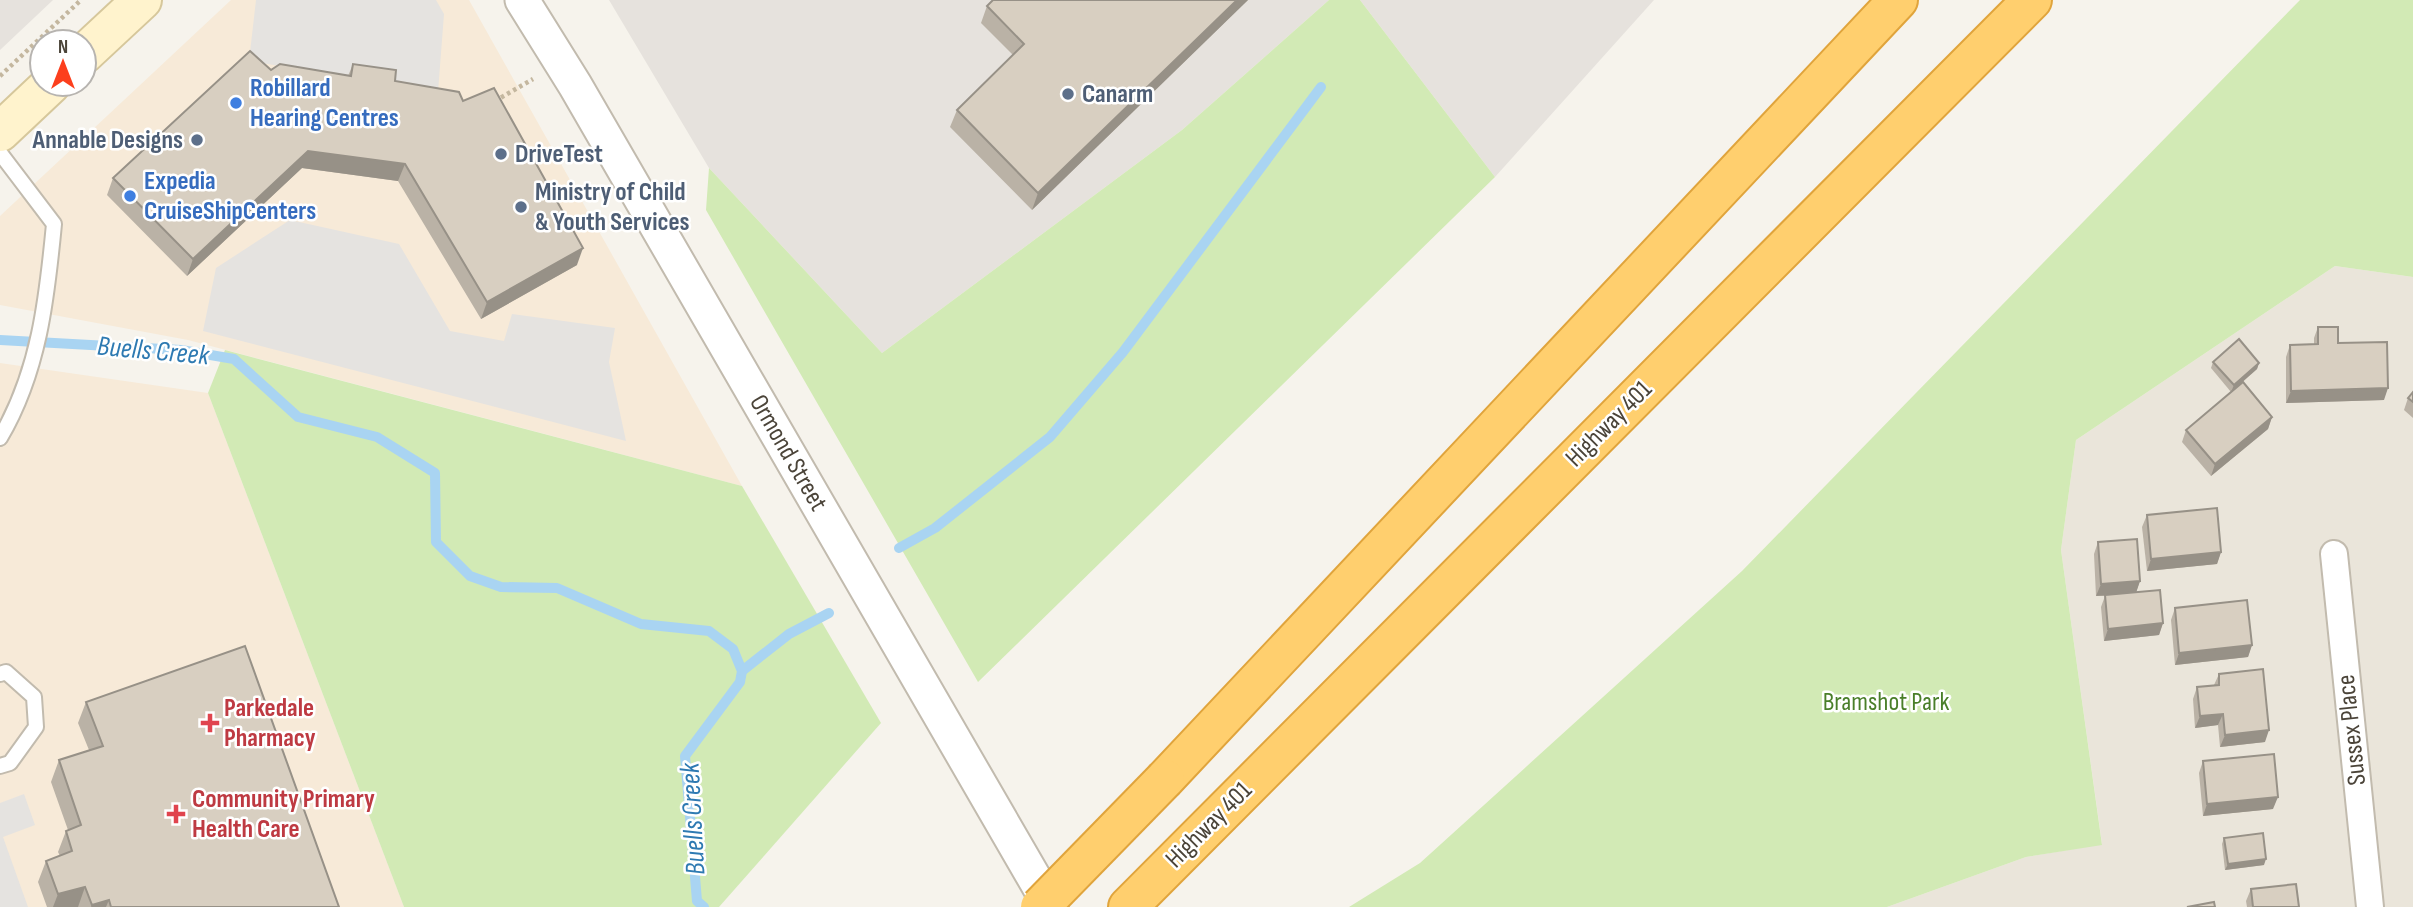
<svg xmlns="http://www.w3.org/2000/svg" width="2413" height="907" viewBox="0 0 2413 907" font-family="'Sofia Sans Condensed',sans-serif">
	<rect width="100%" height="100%" fill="#f6f3ec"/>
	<path fill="#eae5da" d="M2335,266L2413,277V907H1887L2026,857L2102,844L2061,550L2076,440Z"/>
	<g fill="#f7ead8">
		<path d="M231,0H469L742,486L188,340L0,305V216Z"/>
		<path d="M0,363L208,393L404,907H0Z"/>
	</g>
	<g fill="#e6e2dd">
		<path d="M0,0H53L0,50Z"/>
		<path d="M609,0H1329L1182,130L882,353L709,168Z"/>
		<path d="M1360,0H1654L1495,177Z"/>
	</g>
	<g fill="#d2eab5">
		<path d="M1329,0H1360L1495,177L978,682L706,210L709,168L882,353L1182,130Z"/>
		<path d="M2300,0H2413V277L2335,266L2076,440L2061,550L2102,845L2026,857L1887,907H1349L1420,863L1742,571Z"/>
		<path d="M225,350L742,486L881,723L719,907H404L208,393Z"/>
	</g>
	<g fill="#e5e3e0">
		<path d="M256,0H436L444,14L438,92L249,61Z"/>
		<path d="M290,220L399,244L450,331L504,341L512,314L615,328L609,362L626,441L203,331L216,268Z"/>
		<path d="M24,794L35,825L3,837L28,907H0V803Z"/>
	</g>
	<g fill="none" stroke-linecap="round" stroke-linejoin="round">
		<g stroke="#a9d4f2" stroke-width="10">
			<path d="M0,340L181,350L234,359L298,417L377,437L435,473L436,542L470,576L501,587L557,588L641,624L709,631L733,649L742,671L740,682L685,756L697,901L704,907"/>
			<path d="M899,548L935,528L1050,437L1123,352L1321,87"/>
			<path d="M742,671L789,634L829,613"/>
		</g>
		<g stroke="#c2bbae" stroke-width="18">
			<g id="service">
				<path d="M0,153L54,224C47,298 39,372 0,438"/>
				<path d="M0,674L6,672L34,697L36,727L10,763L0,766"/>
			</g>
		</g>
		<g stroke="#c2bbae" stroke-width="30">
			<path id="minor" d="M2334,554L2370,907"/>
		</g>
		<g stroke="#c2bbae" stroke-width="37">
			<path id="tertiary" d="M522,0L575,85L1051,907"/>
		</g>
		<g stroke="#d6c79b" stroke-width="42">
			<g id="secondary">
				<path d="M84,54L142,0"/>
				<path d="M0,132L51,84"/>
			</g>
		</g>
		<g stroke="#e0a43c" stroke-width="42">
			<g id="motorway">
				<path d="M1165,779L1898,0"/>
				<path d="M1128,907L2032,0"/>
			</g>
		</g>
		<g stroke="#c4b79f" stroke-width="4.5" stroke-dasharray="3.5 3.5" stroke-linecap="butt">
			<path d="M0,76L81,0"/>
			<path d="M495,101L533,79"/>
		</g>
		<use href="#service" stroke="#fff" stroke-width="14"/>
		<use href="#minor" stroke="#fff" stroke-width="26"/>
		<use href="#tertiary" stroke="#fff" stroke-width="33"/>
		<use href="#secondary" stroke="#fff3cd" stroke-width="38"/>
		<use href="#motorway" stroke="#ffcf6e" stroke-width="38"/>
		<g stroke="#e0a43c" stroke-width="42" stroke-linecap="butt">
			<path id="motorway-bridge" d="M1040,907L1165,779"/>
		</g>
		<use href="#motorway-bridge" stroke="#ffcf6e" stroke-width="38"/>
	</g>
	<g fill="#bab2a6">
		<path d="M1248,0L1032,210L950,127L957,110L1013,55L981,23L987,6Z"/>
		<path d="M353,64L395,81L463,101L577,265L481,319L398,181L302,168L187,276L107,195L113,178L348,76Z"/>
		<path d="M2318,327L2338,343L2384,400L2286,403V357L2290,345L2314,344V338Z"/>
		<path d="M2213,362L2259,363L2257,369L2231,392L2211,368Z"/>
		<path d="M2413,392V418L2404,410L2408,398Z"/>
		<path d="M2272,417L2268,429L2211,476L2182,442L2186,430Z"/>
		<path d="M2147,515L2221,552L2217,564L2147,571L2142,527Z"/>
		<path d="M2098,542L2140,581L2136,592L2163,623L2159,635L2104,641L2101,607L2105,596H2096L2094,554Z"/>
		<path d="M2175,608L2252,645L2248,657L2175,665L2171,620Z"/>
		<path d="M2219,674L2265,742L2220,747L2218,725L2195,728L2193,699L2197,687L2214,685Z"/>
		<path d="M86,702L339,907H47L38,882L46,861L60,856L58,852L66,831L68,830L51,782L59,760L89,750L78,723Z"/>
		<path d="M2203,761L2273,809L2203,816L2199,773Z"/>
		<path d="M2224,838L2264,865L2225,870L2222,844Z"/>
		<path d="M2251,889L2299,907H2247L2246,901Z"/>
	</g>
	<g fill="#979187">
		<path d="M1237,0H1248L1032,210L1038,193Z"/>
		<path d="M308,151L405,164L398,181L302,168L187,276L193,259Z"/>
		<path d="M583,248L577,265L481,319L487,302Z"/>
		<path d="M2259,363L2257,369L2231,392L2234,385Z"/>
		<path d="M2388,388L2384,400L2286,403L2291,391Z"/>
		<path d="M2272,417L2268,429L2211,476L2215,464Z"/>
		<path d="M2221,552L2217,564L2147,571L2151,559Z"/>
		<path d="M2140,581L2136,593L2096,596L2101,584Z"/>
		<path d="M2163,623L2159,635L2104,641L2108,629Z"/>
		<path d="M2252,645L2248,657L2175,665L2179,653Z"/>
		<path d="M2223,714L2218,725L2195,728L2200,716Z"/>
		<path d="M2269,730L2265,742L2220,747L2225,735Z"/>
		<path d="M2278,797L2273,809L2203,816L2207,804Z"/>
		<path d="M2266,859L2264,865L2225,870L2228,864Z"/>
		<path d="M85,887L78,907H53L58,894Z"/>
		<path d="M109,900L106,907H91L92,905Z"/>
	</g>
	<g fill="#d8cfc1" stroke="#979187" stroke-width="2">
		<path d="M993,0H1237L1038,193L957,110L1024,44L987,6Z"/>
		<path d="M250,51L271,70L280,64L351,76L353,64L396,70L395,81L459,92L463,101L494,88L583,248L487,302L405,164L308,151L193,259L113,178Z"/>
		<path d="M2318,327H2338V343L2387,342L2388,388L2291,391L2290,345L2318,344Z"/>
		<path d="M2239,339L2259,363L2234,385L2213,362Z"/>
		<path d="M2243,382L2272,417L2215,464L2186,430Z"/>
		<path d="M2413,392V402L2408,398Z"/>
		<path d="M2217,508L2221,552L2151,559L2147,515Z"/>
		<path d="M2137,539L2140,581L2101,584L2098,542Z"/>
		<path d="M2160,590L2163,623L2108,629L2105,595Z"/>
		<path d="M2247,600L2252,645L2179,653L2175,608Z"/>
		<path d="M245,646L339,907H111L109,900L92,905L85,887L58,894L46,861L72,851L66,831L81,825L59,760L103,746L86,702Z"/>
		<path d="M2263,669L2269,730L2225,735L2223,714L2200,716L2197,687L2219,685V674Z"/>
		<path d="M2274,754L2278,797L2207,804L2203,761Z"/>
		<path d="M2263,833L2266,859L2228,864L2224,838Z"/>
		<path d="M2296,884L2299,907H2253L2251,889Z"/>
		<path d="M2214,902L2215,907H2187Z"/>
	</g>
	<g fill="#5c6f8a" stroke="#fff" stroke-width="2.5">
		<circle cx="1068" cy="94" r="7"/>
		<circle cx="197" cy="140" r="7"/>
		<circle cx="501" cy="154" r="7"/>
		<circle cx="521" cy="207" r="7"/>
	</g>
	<g fill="#3f7fe0" stroke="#fff" stroke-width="2.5">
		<circle cx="236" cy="103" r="7"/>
		<circle cx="130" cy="196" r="7"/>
	</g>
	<g fill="#e0444e" stroke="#fff" stroke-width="2.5">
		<path d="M206.5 712.5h7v7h7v7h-7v7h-7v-7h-7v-7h7z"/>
		<path d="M172.5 803.5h7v7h7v7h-7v7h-7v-7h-7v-7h7z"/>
	</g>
	<g text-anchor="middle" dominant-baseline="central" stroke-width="5" stroke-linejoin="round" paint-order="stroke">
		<g font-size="26" font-weight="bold" fill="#366cbe" stroke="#fff" text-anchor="start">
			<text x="250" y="88">Robillard<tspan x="250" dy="30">Hearing Centres</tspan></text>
			<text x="144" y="181">Expedia<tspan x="144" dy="30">CruiseShipCenters</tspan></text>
		</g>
		<g font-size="26" font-weight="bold" fill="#4e5e75" stroke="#fff" text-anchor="start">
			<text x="1082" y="94">Canarm</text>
			<text x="183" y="140" text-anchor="end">Annable Designs</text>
			<text x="515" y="154">DriveTest</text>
			<text x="535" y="192">Ministry of Child<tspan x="535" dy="30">&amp; Youth Services</tspan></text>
		</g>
		<g font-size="26" fill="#4b4439" stroke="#fff">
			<text transform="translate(1609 424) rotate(-45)">Highway 401</text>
			<text transform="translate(788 453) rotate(60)">Ormond Street</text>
			<text transform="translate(2352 730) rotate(-96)">Sussex Place</text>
			<text transform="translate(1209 825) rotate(-45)">Highway 401</text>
		</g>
		<g font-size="26" fill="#4a7f2a" stroke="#fff">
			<text x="1886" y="702">Bramshot Park</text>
		</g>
		<g font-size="26" font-weight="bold" fill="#be3a42" stroke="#fff" text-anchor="start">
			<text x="224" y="708">Parkedale<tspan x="224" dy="30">Pharmacy</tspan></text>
			<text x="192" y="799">Community Primary<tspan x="192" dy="30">Health Care</tspan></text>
		</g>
		<g font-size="28" font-style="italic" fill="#2e7ab2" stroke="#fff">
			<text transform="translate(153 351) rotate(5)">Buells Creek</text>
			<text transform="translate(693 819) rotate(-93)">Buells Creek</text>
		</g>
	</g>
	<g transform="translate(63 63)"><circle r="33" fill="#ffffff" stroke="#b7b4b0" stroke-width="2"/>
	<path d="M0-5L12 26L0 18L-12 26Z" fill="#fc3f1d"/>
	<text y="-10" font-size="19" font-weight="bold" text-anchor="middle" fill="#4b4439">N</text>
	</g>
</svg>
